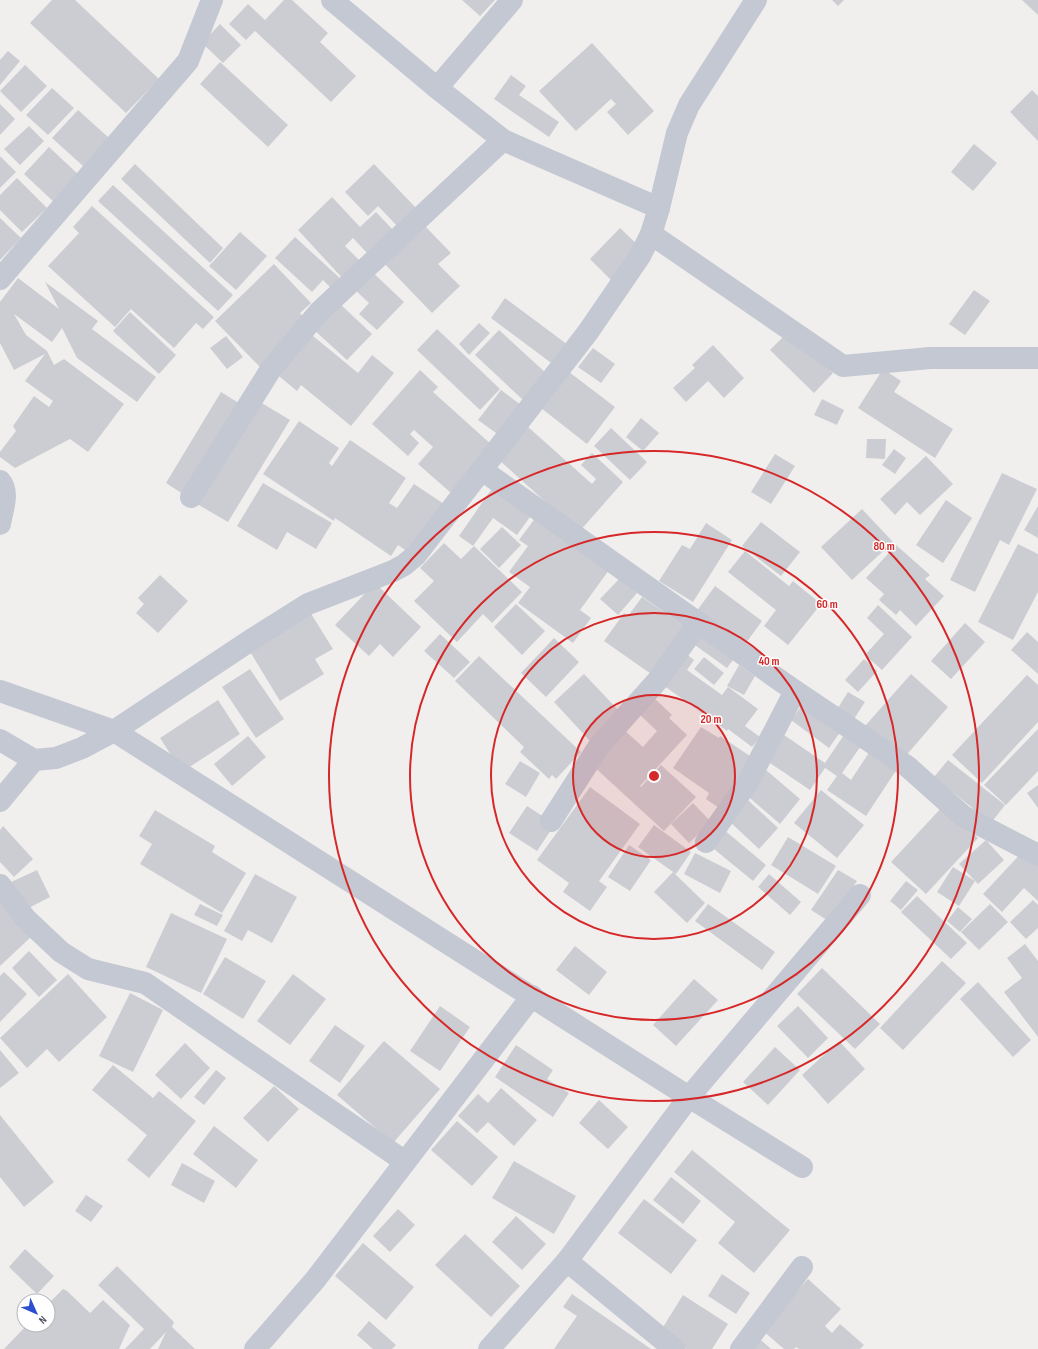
<svg xmlns="http://www.w3.org/2000/svg" width="1038" height="1349" viewBox="0 0 1038 1349" font-family="'Sofia Sans Condensed',sans-serif">
	<rect width="100%" height="100%" fill="#f1efee"/>
	<g fill="#cccdd3">
		<path d="M52,0H75L159,79L126,113L30,23Z"/>
		<path d="M284,0H292L328,33L320,42L356,76L331,102L255,31L260,26L246,40L229,24L248,4L265,20Z"/>
		<path d="M462,0H495L480,16Z"/>
		<path d="M832,0H844L838,6Z"/>
		<path d="M1022,0H1038V15Z"/>
		<path d="M220,24L241,45L223,63L202,43Z"/>
		<path d="M592,43L654,111L628,135L607,112L616,104L611,99L576,131L539,91Z"/>
		<path d="M8,51L20,61L0,85V60Z"/>
		<path d="M220,62L288,125L268,147L200,84Z"/>
		<path d="M25,65L47,86L21,112L0,91Z"/>
		<path d="M511,75L526,86L519,95L559,122L549,137L494,99Z"/>
		<path d="M52,88L74,108L48,135L26,115Z"/>
		<path d="M1032,90L1038,96V141L1010,112Z"/>
		<path d="M0,104L15,119L0,135Z"/>
		<path d="M78,110L109,138L83,166L52,138Z"/>
		<path d="M29,126L44,141L20,165L4,149Z"/>
		<path d="M974,144L997,163L973,191L951,172Z"/>
		<path d="M49,147L80,176L55,203L24,174Z"/>
		<path d="M0,156L16,172L0,188Z"/>
		<path d="M135,164L223,248L210,263L121,179Z"/>
		<path d="M374,164L417,209L399,228L378,206L368,216L345,192Z"/>
		<path d="M17,178L47,208L22,232L0,210V195Z"/>
		<path d="M113,185L233,295L218,311L98,201Z"/>
		<path d="M332,197L360,227L376,212L393,230L368,254L353,238L345,246L364,265L346,282L298,230Z"/>
		<path d="M92,206L214,317L203,329L196,323L174,348L131,309L115,327L48,266L79,233L73,227Z"/>
		<path d="M0,218L21,238L0,260Z"/>
		<path d="M423,224L451,253L438,264L460,286L432,313L383,262Z"/>
		<path d="M620,228L642,249L612,281L590,259Z"/>
		<path d="M240,232L267,256L236,290L209,266Z"/>
		<path d="M295,237L343,281L334,291L323,280L312,292L275,258Z"/>
		<path d="M274,264L311,303L300,313L306,320L260,367L215,321Z"/>
		<path d="M369,269L404,302L377,330L359,314L369,303L352,287Z"/>
		<path d="M18,278L59,309L45,282L98,321L92,329L156,377L137,402L77,358L62,328L52,342L14,314L26,335L47,351L54,365L64,359L124,404L88,452L70,439L15,468L0,457V452L16,431L13,426L34,396L49,407L53,401L25,381L45,354L14,370L0,343V302Z"/>
		<path d="M974,290L990,301L965,335L949,324Z"/>
		<path d="M505,298L568,345L554,365L491,318Z"/>
		<path d="M338,302L372,334L347,360L313,329Z"/>
		<path d="M130,312L176,355L159,374L113,331Z"/>
		<path d="M479,323L490,333L469,355L459,344Z"/>
		<path d="M437,329L500,389L480,410L417,350Z"/>
		<path d="M499,330L547,374L523,400L475,355Z"/>
		<path d="M307,331L358,373L372,355L394,373L351,426L301,385L297,391L274,372Z"/>
		<path d="M789,331L833,373L814,393L770,350Z"/>
		<path d="M226,336L243,357L227,369L210,348Z"/>
		<path d="M713,345L744,378L724,398L708,381L686,402L673,388L695,368L692,365Z"/>
		<path d="M593,348L615,364L601,383L578,367Z"/>
		<path d="M883,369L901,381L894,392L953,429L935,458L858,408Z"/>
		<path d="M420,370L438,387L433,392L493,446L451,493L418,464L433,447L414,430L410,434L419,443L408,456L372,424Z"/>
		<path d="M569,372L615,407L587,444L541,408Z"/>
		<path d="M501,390L525,408L503,438L478,420Z"/>
		<path d="M221,392L242,405L186,496L166,483Z"/>
		<path d="M822,399L844,410L837,425L814,415Z"/>
		<path d="M260,402L290,420L228,522L197,504Z"/>
		<path d="M641,418L659,433L643,451L626,437Z"/>
		<path d="M299,421L339,448L329,463L332,466L350,440L406,478L389,503L397,508L414,484L444,504L411,554L398,545L391,556L335,518L334,521L263,474Z"/>
		<path d="M527,426L592,484L596,479L581,465L592,453L623,482L579,532L498,459Z"/>
		<path d="M611,428L647,462L630,480L594,446Z"/>
		<path d="M867,439H886L885,459L866,458Z"/>
		<path d="M894,449L906,458L895,474L882,465Z"/>
		<path d="M775,454L795,466L771,504L751,492Z"/>
		<path d="M926,456L953,484L920,515L907,502L895,515L880,499Z"/>
		<path d="M1002,473L1037,489L1009,545L1000,540L975,592L950,580Z"/>
		<path d="M263,483L332,523L316,549L287,532L277,550L237,526Z"/>
		<path d="M493,487L532,514L517,535L493,518L473,546L459,536Z"/>
		<path d="M946,500L972,518L943,563L916,545Z"/>
		<path d="M1038,506V538L1024,530Z"/>
		<path d="M862,509L893,542L852,580L821,547Z"/>
		<path d="M536,517L609,570L580,610L591,618L573,643L518,603L530,587L509,572L528,546L519,540Z"/>
		<path d="M761,522L800,552L781,576L742,546Z"/>
		<path d="M706,523L732,540L693,602L659,581L682,545L690,549Z"/>
		<path d="M502,527L521,545L499,568L480,549Z"/>
		<path d="M444,543L461,559L474,546L522,592L492,623L483,614L457,642L414,601L434,581L420,568Z"/>
		<path d="M1018,544L1038,554V592L1013,640L978,622Z"/>
		<path d="M896,545L930,575L925,579L944,596L916,626L900,610L896,615L879,600L884,594L866,578Z"/>
		<path d="M745,551L789,586L793,581L821,604L788,645L764,626L776,610L728,572Z"/>
		<path d="M160,575L188,601L158,633L136,613L144,604L138,598Z"/>
		<path d="M620,578L637,593L618,615L600,599Z"/>
		<path d="M375,583L421,627L393,657L380,644L369,656L335,625Z"/>
		<path d="M715,586L762,621L743,647L696,612Z"/>
		<path d="M642,597L687,628L654,676L604,641L624,613L628,616Z"/>
		<path d="M516,604L545,631L522,655L494,627Z"/>
		<path d="M878,605L912,637L882,670L865,655L884,634L867,618Z"/>
		<path d="M310,612L333,649L315,659L324,674L280,701L249,650Z"/>
		<path d="M965,623L985,642L951,679L931,661Z"/>
		<path d="M702,630L736,656L727,668L692,643Z"/>
		<path d="M1027,632L1038,642V674L1011,650Z"/>
		<path d="M440,634L470,662L454,678L424,651Z"/>
		<path d="M554,638L579,662L546,697L521,673Z"/>
		<path d="M685,653L694,660L687,670L722,695L728,687L758,709L745,726L760,737L752,747L728,729L727,731L663,685Z"/>
		<path d="M479,656L581,752L556,779L552,775L549,779L520,752L524,747L455,681Z"/>
		<path d="M704,657L724,673L714,685L694,669Z"/>
		<path d="M864,659L877,671L858,692L845,680Z"/>
		<path d="M739,665L755,676L744,695L727,686Z"/>
		<path d="M250,669L284,719L256,738L222,687Z"/>
		<path d="M584,674L621,713L591,742L554,702Z"/>
		<path d="M911,674L948,707L903,759L865,726Z"/>
		<path d="M1027,675L1038,685V722L982,783L952,755Z"/>
		<path d="M848,692L865,702L852,722L836,711Z"/>
		<path d="M653,697L672,715L669,718L687,735L640,786L641,787L661,765L696,797L664,831L591,764L623,729L643,747L657,731L638,713Z"/>
		<path d="M218,700L240,734L182,772L160,738Z"/>
		<path d="M804,703L841,731L829,748L791,720Z"/>
		<path d="M701,727L719,738L720,736L753,758L719,808L706,799L709,793L673,768Z"/>
		<path d="M1038,729V771L1006,805L984,785Z"/>
		<path d="M846,732L863,743L842,773L851,780L872,748L899,766L866,816L827,790L837,776L825,768L810,790L767,761L784,735L825,763Z"/>
		<path d="M248,736L266,757L232,786L214,764Z"/>
		<path d="M948,760L1005,805L991,823L934,777Z"/>
		<path d="M520,761L540,773L526,797L505,784Z"/>
		<path d="M766,770L800,799L780,824L745,794Z"/>
		<path d="M1038,785V808L1027,793Z"/>
		<path d="M590,787L640,824L599,881L607,887L590,911L563,892L569,883L537,860Z"/>
		<path d="M821,790L864,825L837,858L794,823Z"/>
		<path d="M748,800L778,828L759,849L729,821Z"/>
		<path d="M693,803L711,822L689,843L671,824Z"/>
		<path d="M527,806L555,824L537,851L509,833Z"/>
		<path d="M943,806L978,838L926,894L891,862Z"/>
		<path d="M155,810L215,846L212,852L246,873L222,913L140,864L152,844L139,836Z"/>
		<path d="M654,825L691,852L676,874L638,847Z"/>
		<path d="M3,826L33,859L14,877L0,862V830Z"/>
		<path d="M723,829L766,865L753,881L709,845Z"/>
		<path d="M788,837L836,866L818,894L771,865Z"/>
		<path d="M986,840L1004,860L978,884L959,864Z"/>
		<path d="M629,845L651,860L630,891L608,877Z"/>
		<path d="M1023,851L1038,865V901L1024,888L1002,912L983,894Z"/>
		<path d="M695,853L731,871L720,893L684,874Z"/>
		<path d="M953,867L975,881L959,906L937,892Z"/>
		<path d="M37,870L50,897L23,911L9,883Z"/>
		<path d="M838,870L857,881L830,922L811,910Z"/>
		<path d="M673,872L705,903L687,923L654,892Z"/>
		<path d="M255,874L297,897L272,943L248,930L242,941L224,931Z"/>
		<path d="M769,874L801,902L790,915L758,887Z"/>
		<path d="M906,881L918,890L901,910L890,901Z"/>
		<path d="M917,896L967,943L951,959L901,912Z"/>
		<path d="M1033,900L1038,905V928L1026,939L1010,922Z"/>
		<path d="M0,903L32,936L0,966Z"/>
		<path d="M200,904L223,915L217,926L194,915Z"/>
		<path d="M708,904L775,952L762,970L695,921Z"/>
		<path d="M990,904L1008,922L979,950L961,932Z"/>
		<path d="M958,907L972,919L960,932L947,921Z"/>
		<path d="M171,913L227,939L201,993L146,967Z"/>
		<path d="M1025,944L1038,961V1037L1004,992L1022,978L1007,958Z"/>
		<path d="M575,946L607,972L589,995L556,970Z"/>
		<path d="M29,951L57,980L39,997L12,968Z"/>
		<path d="M225,957L266,981L243,1019L203,994Z"/>
		<path d="M942,961L966,983L903,1050L880,1028Z"/>
		<path d="M822,968L880,1024L855,1049L797,994Z"/>
		<path d="M4,972L27,994L0,1022V976Z"/>
		<path d="M68,974L107,1017L59,1062L47,1049L27,1068L0,1038Z"/>
		<path d="M293,974L326,999L290,1045L257,1021Z"/>
		<path d="M694,979L718,1000L676,1046L653,1025Z"/>
		<path d="M978,982L1031,1040L1013,1057L960,999Z"/>
		<path d="M130,993L163,1010L133,1072L99,1056Z"/>
		<path d="M440,1006L470,1027L440,1071L410,1051Z"/>
		<path d="M798,1006L828,1038L808,1058L777,1026Z"/>
		<path d="M335,1025L365,1046L340,1083L309,1061Z"/>
		<path d="M384,1041L440,1089L393,1143L337,1095Z"/>
		<path d="M839,1041L865,1069L828,1104L802,1075Z"/>
		<path d="M185,1043L210,1068L181,1099L155,1075Z"/>
		<path d="M516,1045L553,1070L547,1079L569,1093L553,1117L495,1077Z"/>
		<path d="M775,1047L800,1070L768,1105L743,1082Z"/>
		<path d="M0,1050L19,1073L0,1088Z"/>
		<path d="M113,1065L153,1098L159,1091L196,1121L149,1178L127,1160L147,1135L92,1090Z"/>
		<path d="M216,1070L226,1078L204,1105L194,1097Z"/>
		<path d="M274,1086L299,1109L268,1142L243,1118Z"/>
		<path d="M501,1088L537,1120L514,1146L488,1122L477,1133L458,1116L478,1094L488,1103Z"/>
		<path d="M599,1100L628,1127L608,1149L579,1123Z"/>
		<path d="M0,1115L54,1182L24,1207L0,1177Z"/>
		<path d="M457,1121L498,1157L472,1186L431,1150Z"/>
		<path d="M214,1126L258,1160L236,1188L193,1154Z"/>
		<path d="M692,1150L790,1230L754,1273L718,1243L735,1222L674,1172Z"/>
		<path d="M514,1161L576,1196L554,1234L492,1198Z"/>
		<path d="M182,1163L215,1181L204,1203L171,1185Z"/>
		<path d="M671,1177L701,1201L683,1224L653,1200Z"/>
		<path d="M86,1195L103,1206L91,1222L75,1211Z"/>
		<path d="M644,1199L697,1240L671,1274L618,1233Z"/>
		<path d="M398,1209L415,1225L390,1252L373,1236Z"/>
		<path d="M516,1216L546,1244L522,1270L492,1242Z"/>
		<path d="M465,1234L520,1286L491,1317L435,1265Z"/>
		<path d="M363,1243L414,1287L386,1320L335,1276Z"/>
		<path d="M25,1249L54,1276L37,1294L9,1267Z"/>
		<path d="M117,1266L174,1322L172,1327L195,1349H158L166,1332L150,1349H125L144,1329L98,1285Z"/>
		<path d="M722,1274L750,1293L736,1314L708,1296Z"/>
		<path d="M808,1279L841,1309L825,1326L832,1333L840,1324L864,1345L860,1349H799L796,1347L794,1349H784L762,1330Z"/>
		<path d="M63,1289L67,1291L90,1313L103,1300L130,1325L119,1349H4L27,1325H48V1304Z"/>
		<path d="M572,1294L651,1349H554L577,1316L563,1307Z"/>
		<path d="M683,1295L728,1324L712,1349H686L660,1332Z"/>
		<path d="M369,1321L396,1345L392,1349H373L357,1335Z"/>
		<path d="M761,1340L771,1349H752Z"/>
	</g>
	<g fill="none" stroke-linecap="round" stroke-linejoin="round">
		<g stroke="#c3c8d2" stroke-width="22">
			<path d="M332,0L437,88L503,140L659,208"/>
			<path d="M437,88L512,0"/>
			<path d="M651,234L843,366L930,358H1038"/>
			<path d="M0,279L188,61L212,0"/>
			<path d="M482,470L795,691L908,767L963,816L1038,855"/>
			<path d="M0,481C10,492 2,511 0,524"/>
			<path d="M191,497L271,369L319,312L503,140"/>
			<path d="M0,691L114,731L689,1097L802,1167"/>
			<path d="M0,740L34,760L56,758L82,748L114,731L254,638L308,604L393,571L404,565L416,555L588,332L640,256L651,234L659,208L677,133L689,105L756,0"/>
			<path d="M0,801L34,760"/>
			<path d="M551,821L599,746L658,680L698,623"/>
			<path d="M706,842L748,782L795,691"/>
			<path d="M0,885L25,918L61,952L88,969L145,983L404,1161"/>
			<path d="M567,1261L674,1349"/>
			<path d="M255,1349L315,1280L532,996"/>
			<path d="M489,1349L567,1261L689,1097L860,895"/>
			<path d="M741,1349L802,1267"/>
		</g>
	</g>
	<circle cx="654" cy="776" r="81" fill="#d62828" fill-opacity=".12"/>
	<g fill="none" stroke="#d62828" stroke-width="2">
		<circle cx="654" cy="776" r="81"/>
		<circle cx="654" cy="776" r="163"/>
		<circle cx="654" cy="776" r="244"/>
		<circle cx="654" cy="776" r="325"/>
	</g>
	<circle cx="654" cy="776" r="6" fill="#d62828" stroke="#fff" stroke-width="2"/>
	<g font-size="12" text-anchor="middle" font-weight="bold" fill="#d62828" stroke="#fff" stroke-width="3" stroke-linejoin="round" paint-order="stroke">
		<text x="884" y="550">80 m</text>
		<text x="827" y="608">60 m</text>
		<text x="769" y="665">40 m</text>
		<text x="711" y="723">20 m</text>
	</g>
	<g transform="translate(36 1313) rotate(135)"><circle r="19" fill="#ffffff" stroke="#b6b8bd"/>
	<path d="M0-3L7 15L0 10L-7 15Z" fill="#2b4fce"/>
	<text y="-6" font-size="11" font-weight="bold" text-anchor="middle" fill="#484e5a">N</text>
	</g>
</svg>
